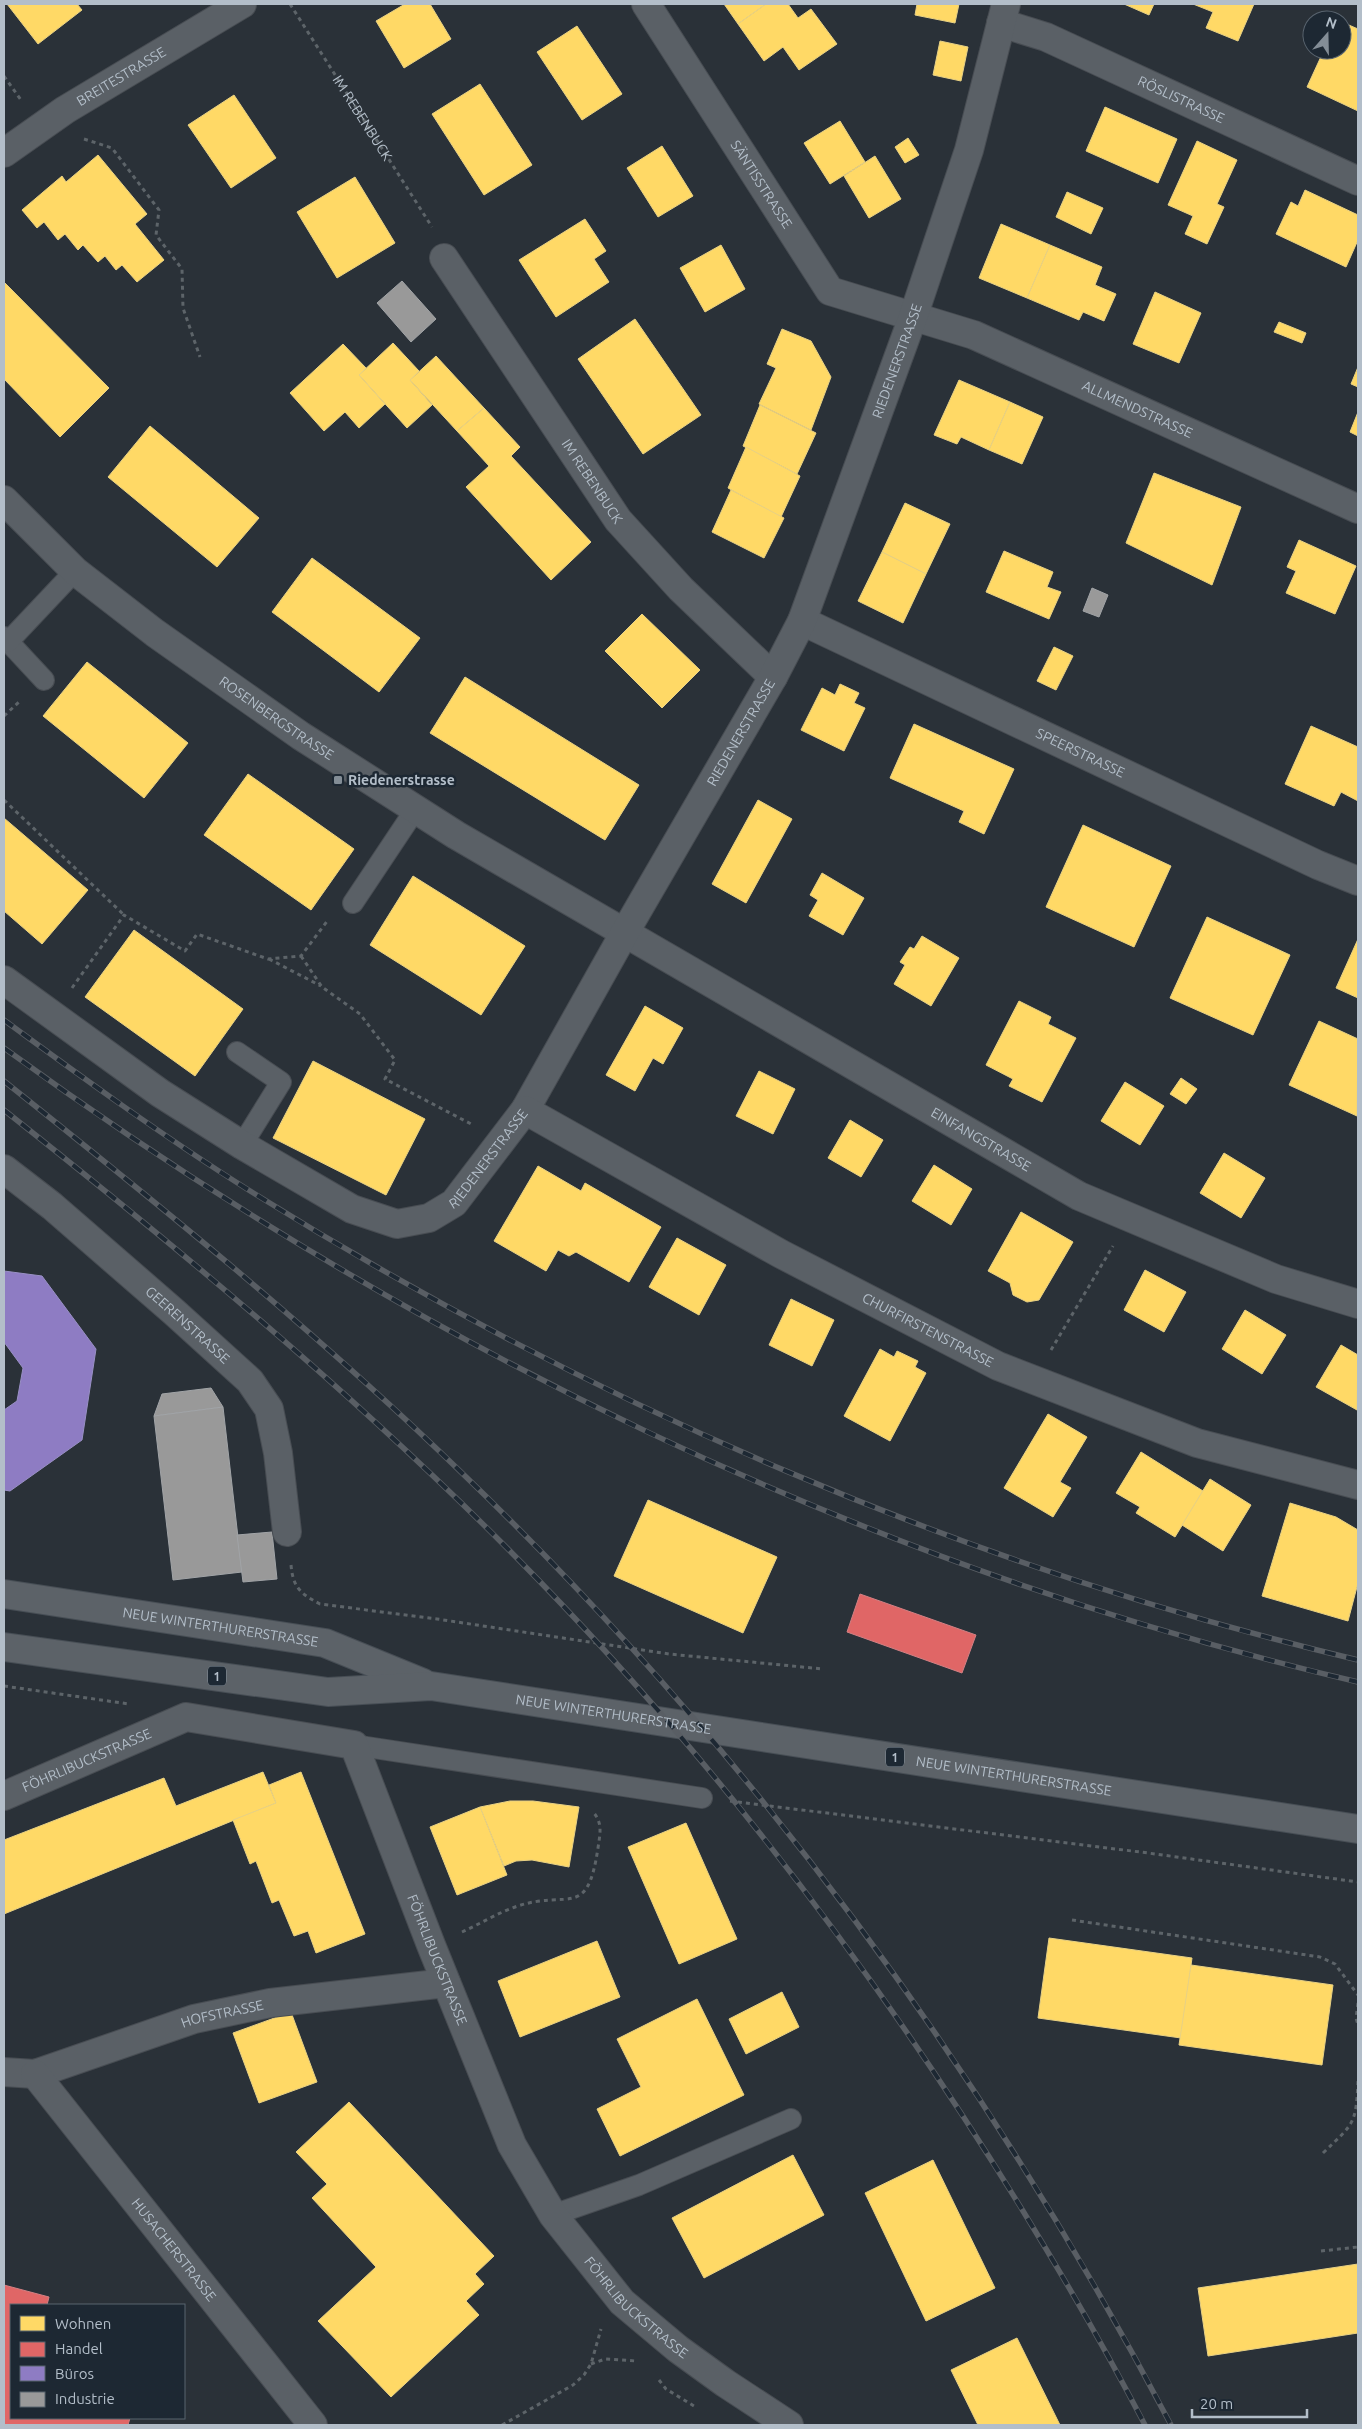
<svg xmlns="http://www.w3.org/2000/svg" width="1362" height="2429" viewBox="0 0 1362 2429" font-family="Ubuntu,sans-serif">
	<rect width="100%" height="100%" fill="#2a3138"/>
	<g fill="#ffd966" stroke="#e8d184">
		<path d="M7,4H77L82,10L38,44Z"/>
		<path d="M405,4H430L451,39L404,68L376,21Z"/>
		<path d="M724,4H766L738,24Z"/>
		<path d="M766,4H788L798,18L811,9L837,44L799,70L783,47L764,61L738,24Z"/>
		<path d="M917,4H959L955,23L915,15Z"/>
		<path d="M1124,4H1154L1149,15Z"/>
		<path d="M1193,4H1254L1238,41L1206,28L1213,12Z"/>
		<path d="M1342,22L1358,29V111L1307,87L1324,50H1342Z"/>
		<path d="M577,26L622,94L582,120L537,52Z"/>
		<path d="M940,41L968,47L961,81L933,75Z"/>
		<path d="M480,84L532,165L484,195L432,114Z"/>
		<path d="M234,95L276,158L231,188L188,125Z"/>
		<path d="M1105,107L1177,139L1158,183L1086,151Z"/>
		<path d="M840,121L865,162L830,184L804,143Z"/>
		<path d="M908,138L919,155L905,163L895,147Z"/>
		<path d="M1197,141L1237,160L1217,204L1224,207L1207,244L1185,234L1193,216L1168,205Z"/>
		<path d="M662,146L693,196L658,217L627,168Z"/>
		<path d="M98,155L147,214L135,224L164,260L137,282L122,265L116,270L105,256L98,262L83,245L78,250L65,234L58,240L44,222L37,228L22,210L62,176L66,182Z"/>
		<path d="M875,156L901,199L869,218L844,176Z"/>
		<path d="M355,177L395,243L337,278L297,212Z"/>
		<path d="M1305,190L1358,215V240L1346,267L1276,234L1291,202L1298,206Z"/>
		<path d="M1067,192L1103,208L1091,234L1056,217Z"/>
		<path d="M585,219L606,251L594,259L609,282L556,317L519,260Z"/>
		<path d="M1001,224L1050,245L1027,298L979,278Z"/>
		<path d="M721,245L745,289L705,312L680,268Z"/>
		<path d="M1050,245L1102,267L1095,285L1116,294L1104,321L1083,312L1079,320L1027,298Z"/>
		<path d="M4,282L109,388L60,437L4,379Z"/>
		<path d="M1155,292L1201,313L1179,363L1133,344Z"/>
		<path d="M635,319L701,415L643,454L578,359Z"/>
		<path d="M1279,322L1306,333L1302,343L1274,332Z"/>
		<path d="M782,329L811,341L831,377L811,430L759,404L776,368L767,364Z"/>
		<path d="M393,343L419,371L410,380L432,405L407,428L359,375Z"/>
		<path d="M343,344L366,368L359,375L385,404L359,428L345,412L324,431L290,393Z"/>
		<path d="M436,356L484,408L457,431L410,380Z"/>
		<path d="M1358,367V387L1351,384Z"/>
		<path d="M959,380L1010,402L989,450L961,437L957,444L934,435Z"/>
		<path d="M1010,402L1043,417L1022,464L989,450Z"/>
		<path d="M760,405L816,433L797,474L743,446Z"/>
		<path d="M484,408L520,447L511,456L591,542L551,580L466,487L489,466L457,431Z"/>
		<path d="M1358,412V436L1350,432Z"/>
		<path d="M150,426L259,518L217,567L108,477Z"/>
		<path d="M746,447L800,476L781,517L728,488Z"/>
		<path d="M1154,473L1241,507L1212,585L1126,543Z"/>
		<path d="M731,490L784,518L764,558L712,532Z"/>
		<path d="M905,503L950,524L926,574L882,552Z"/>
		<path d="M1299,540L1356,566L1335,614L1286,593L1296,571L1287,567Z"/>
		<path d="M1004,551L1053,572L1047,587L1061,592L1049,619L986,592Z"/>
		<path d="M882,552L926,574L903,623L858,601Z"/>
		<path d="M312,558L420,638L379,692L272,612Z"/>
		<path d="M642,614L700,670L662,708L605,651Z"/>
		<path d="M1054,647L1073,656L1056,690L1037,681Z"/>
		<path d="M87,662L188,743L144,798L43,716Z"/>
		<path d="M465,677L639,785L605,840L430,733Z"/>
		<path d="M840,684L859,693L854,703L865,708L844,751L801,730L822,688L835,695Z"/>
		<path d="M914,724L1014,769L984,834L959,822L964,811L890,778Z"/>
		<path d="M1311,726L1358,747V801L1341,792L1334,806L1285,784Z"/>
		<path d="M248,774L354,849L311,910L204,835Z"/>
		<path d="M758,800L792,819L746,903L712,884Z"/>
		<path d="M4,818L88,890L42,944L4,911Z"/>
		<path d="M1083,825L1171,866L1134,947L1046,907Z"/>
		<path d="M822,873L864,898L843,935L809,916L818,900L810,895Z"/>
		<path d="M413,876L525,946L481,1015L370,945Z"/>
		<path d="M1207,917L1290,955L1253,1035L1170,998Z"/>
		<path d="M134,930L243,1009L195,1076L85,997Z"/>
		<path d="M922,936L959,958L931,1006L894,984L905,965L900,962L910,947L914,949Z"/>
		<path d="M1358,939V998L1336,988Z"/>
		<path d="M1019,1001L1051,1017L1048,1024L1076,1038L1042,1102L1009,1086L1013,1079L986,1065Z"/>
		<path d="M645,1006L683,1028L663,1064L653,1058L635,1091L606,1075Z"/>
		<path d="M1319,1021L1358,1039L1357,1116L1289,1085Z"/>
		<path d="M313,1061L425,1119L386,1195L273,1138Z"/>
		<path d="M759,1071L795,1089L773,1134L736,1116Z"/>
		<path d="M1181,1078L1197,1089L1186,1104L1170,1094Z"/>
		<path d="M1125,1082L1164,1106L1140,1145L1101,1121Z"/>
		<path d="M850,1120L883,1140L861,1177L828,1158Z"/>
		<path d="M1224,1153L1265,1178L1241,1218L1200,1193Z"/>
		<path d="M934,1165L972,1189L951,1225L912,1201Z"/>
		<path d="M538,1166L581,1191L585,1183L661,1227L629,1282L576,1252L569,1256L558,1250L546,1271L494,1241Z"/>
		<path d="M1021,1212L1073,1242L1039,1300L1027,1302L1013,1295L1010,1283L988,1271Z"/>
		<path d="M677,1238L726,1265L699,1315L649,1287Z"/>
		<path d="M1145,1270L1186,1292L1164,1332L1124,1310Z"/>
		<path d="M791,1299L834,1320L812,1366L769,1345Z"/>
		<path d="M1245,1310L1286,1335L1262,1374L1222,1349Z"/>
		<path d="M1341,1345L1358,1355L1357,1410L1316,1387Z"/>
		<path d="M880,1349L894,1357L897,1351L918,1361L915,1367L926,1373L890,1441L844,1416Z"/>
		<path d="M1048,1414L1087,1437L1060,1482L1071,1488L1053,1517L1004,1488Z"/>
		<path d="M1141,1452L1203,1491L1175,1537L1136,1513L1140,1507L1116,1493Z"/>
		<path d="M1210,1479L1251,1505L1223,1551L1182,1525Z"/>
		<path d="M648,1500L777,1557L743,1633L614,1576Z"/>
		<path d="M1290,1503L1336,1517L1358,1530V1583L1348,1621L1262,1596Z"/>
		<path d="M263,1772L276,1803L4,1914V1840L164,1778L176,1806Z"/>
		<path d="M301,1772L365,1934L316,1953L308,1931L294,1936L279,1900L272,1903L256,1861L250,1864L233,1820L276,1803L269,1785Z"/>
		<path d="M510,1801H533L579,1807L569,1867L532,1860L516,1861L504,1866L480,1807Z"/>
		<path d="M480,1807L507,1875L457,1895L430,1827Z"/>
		<path d="M686,1823L737,1939L679,1964L628,1847Z"/>
		<path d="M1049,1938L1192,1958L1181,2038L1038,2018Z"/>
		<path d="M597,1941L620,1997L520,2037L498,1981Z"/>
		<path d="M1191,1965L1333,1985L1322,2065L1179,2045Z"/>
		<path d="M782,1992L799,2027L746,2054L729,2019Z"/>
		<path d="M697,1999L744,2095L620,2156L597,2109L641,2087L617,2039Z"/>
		<path d="M291,2012L317,2082L259,2103L233,2033Z"/>
		<path d="M349,2102L494,2256L475,2274L484,2284L466,2301L479,2315L391,2397L318,2321L376,2267L312,2198L327,2184L296,2152Z"/>
		<path d="M793,2155L824,2215L704,2278L672,2218Z"/>
		<path d="M933,2160L995,2288L926,2321L865,2193Z"/>
		<path d="M1358,2264V2333L1208,2356L1198,2288Z"/>
		<path d="M1017,2338L1060,2425H978L951,2370Z"/>
	</g>
	<g fill="#e06666" stroke="#d28084">
		<path d="M860,1594L976,1635L962,1673L847,1632Z"/>
		<path d="M4,2285L49,2297L47,2305H11V2418H130L128,2425H4Z"/>
	</g>
	<path fill="#8e7cc3" stroke="#9990c5" d="M4,1271L42,1276L96,1349L82,1440L10,1491L4,1490V1410L17,1401L23,1368L4,1342Z"/>
	<g fill="#999" stroke="#a1a4a7">
		<path d="M402,281L436,319L411,342L377,303Z"/>
		<path d="M1092,588L1108,595L1099,617L1083,611Z"/>
		<path d="M211,1388L223,1407L154,1416L162,1394Z"/>
		<path d="M223,1407L242,1572L173,1580L154,1416Z"/>
		<path d="M272,1532L277,1579L243,1582L237,1535Z"/>
	</g>
	<g fill="none" stroke-linecap="round" stroke-linejoin="round">
		<g stroke="#484d53" stroke-width="22">
			<g id="lane">
				<path d="M4,637L44,680"/>
				<path d="M8,642L75,571"/>
				<path d="M353,903L415,810"/>
				<path d="M237,1052L281,1082L242,1145"/>
				<path d="M354,1745L702,1798"/>
				<path d="M553,2215L639,2185L791,2119"/>
			</g>
		</g>
		<g stroke="#484d53" stroke-width="30">
			<g id="street">
				<path id="s2" d="M646,4L830,291L974,335L1358,509"/>
				<path id="s3" d="M1001,23L1046,37L1358,181"/>
				<path id="s4" d="M4,153L65,110L242,4"/>
				<path id="s5" d="M444,258L618,520L681,589L773,677"/>
				<path id="s6" d="M4,500L75,571L155,633L301,736L456,835L1079,1196L1276,1279L1358,1304"/>
				<path id="s7" d="M802,621L1318,865L1358,881"/>
				<path id="s8" d="M4,980L160,1093L242,1145L352,1209L397,1224L429,1218L454,1203L525,1110L625,932L773,677L802,621L913,317L969,150L1006,4"/>
				<path id="s9" d="M525,1110L781,1254L998,1366L1197,1443L1358,1485"/>
				<path id="s10" d="M4,1169L52,1206L174,1312L250,1381L269,1409L278,1453L287,1532"/>
				<path id="s11" d="M4,1796L186,1717L354,1745L431,1945L512,2145L553,2215L622,2302L678,2349L725,2383L789,2425"/>
				<path id="s12" d="M4,2072L35,2074L194,2019L270,2003L446,1983"/>
				<path id="s13" d="M35,2074L313,2425"/>
			</g>
		</g>
		<g stroke="#474e55" stroke-width="30">
			<g id="primary">
				<path id="s14" d="M4,1594L325,1643L423,1683"/>
				<path id="s15" d="M4,1647L328,1692L431,1686L1358,1829"/>
			</g>
		</g>
		<g stroke="#5d6469" stroke-width="3" stroke-dasharray="4 4" stroke-linecap="butt">
			<path id="s1" d="M290,4L432,227"/>
			<path d="M4,76L21,100"/>
			<path d="M84,139L112,148L159,210L156,235L182,269L183,308L200,357"/>
			<path d="M4,716L21,700"/>
			<path d="M4,800L124,915"/>
			<path d="M301,956L322,987L360,1014L395,1060L385,1079L473,1125"/>
			<path d="M269,959L321,986"/>
			<path d="M72,988L124,915L185,951L197,934L268,959L301,956L328,920"/>
			<path d="M1051,1350L1113,1246"/>
			<path d="M291,1565C293,1588 301,1594 320,1604L437,1619L669,1654L823,1669"/>
			<path d="M4,1686L129,1704"/>
			<path d="M730,1801L1148,1853L1358,1882"/>
			<path d="M1072,1920L1320,1957L1335,1964L1358,1995"/>
			<path d="M462,1932C480,1924 499,1912 518,1906C569,1889 587,1921 598,1848C600,1834 603,1823 593,1812"/>
			<path d="M1358,2003L1356,2018L1358,2025"/>
			<path d="M1323,2153C1354,2123 1356,2125 1358,2081"/>
			<path d="M1321,2251L1358,2247"/>
			<path d="M591,2364L605,2359L636,2361"/>
			<path d="M659,2380L666,2389L694,2406"/>
			<path d="M502,2425L573,2385L584,2375L591,2364L601,2329"/>
		</g>
		<use href="#lane" stroke="#5a6066" stroke-width="20"/>
		<use href="#street" stroke="#5a6066" stroke-width="28"/>
		<use href="#primary" stroke="#5c6268" stroke-width="28"/>
		<g stroke="#595e64" stroke-width="5.5">
			<g id="rail">
				<path d="M4,1020C83,1078 163,1136 247,1189C589,1403 965,1567 1358,1660"/>
				<path d="M4,1048C410,1343 868,1568 1358,1682"/>
				<path d="M4,1081C162,1207 318,1333 463,1474C749,1749 987,2074 1171,2425"/>
				<path d="M4,1110C177,1247 347,1388 503,1544C703,1744 875,1970 1023,2211C1066,2281 1107,2352 1145,2425"/>
			</g>
		</g>
		<use href="#rail" stroke="#1d2833" stroke-width="4" stroke-dasharray="11" stroke-linecap="butt"/>
	</g>
	<rect fill="#838d96" stroke="#1d2833" stroke-width="2" x="333" y="775" width="10" height="10" rx="2.5"/>
	<g text-anchor="middle" dominant-baseline="central" stroke-width="5" stroke-linejoin="round" paint-order="stroke">
		<g fill="#1d2833" stroke="#86919c" stroke-width="1">
			<rect x="208" y="1666.5" width="18" height="19" rx="4"/>
			<rect x="886" y="1747.5" width="18" height="19" rx="4"/>
		</g>
		<g font-size="12" font-weight="bold" fill="#b3bec9">
			<text x="217" y="1676">1</text>
			<text x="895" y="1757">1</text>
		</g>
		<g font-size="14" fill="#b3bec9" stroke="#1d2833">
			<text stroke="none"><textPath href="#s4" startOffset="140">BREITESTRASSE</textPath></text>
			<text stroke="none"><textPath href="#s3" startOffset="196">RÖSLISTRASSE</textPath></text>
			<text stroke="none"><textPath href="#s1" startOffset="135">IM REBENBUCK</textPath></text>
			<text stroke="none"><textPath href="#s2" startOffset="214">SÄNTISSTRASSE</textPath></text>
			<text stroke="none"><textPath href="#s8" startOffset="1482">RIEDENERSTRASSE</textPath></text>
			<text stroke="none"><textPath href="#s2" startOffset="671">ALLMENDSTRASSE</textPath></text>
			<text stroke="none"><textPath href="#s5" startOffset="268">IM REBENBUCK</textPath></text>
			<text stroke="none"><textPath href="#s6" startOffset="350">ROSENBERGSTRASSE</textPath></text>
			<text stroke="none"><textPath href="#s8" startOffset="1078">RIEDENERSTRASSE</textPath></text>
			<text stroke="none"><textPath href="#s7" startOffset="308">SPEERSTRASSE</textPath></text>
			<text stroke="none"><textPath href="#s6" startOffset="1171">EINFANGSTRASSE</textPath></text>
			<text stroke="none"><textPath href="#s8" startOffset="582">RIEDENERSTRASSE</textPath></text>
			<text stroke="none"><textPath href="#s10" startOffset="241">GEERENSTRASSE</textPath></text>
			<text stroke="none"><textPath href="#s9" startOffset="459">CHURFIRSTENSTRASSE</textPath></text>
			<text stroke="none"><textPath href="#s14" startOffset="219">NEUE WINTERTHURERSTRASSE</textPath></text>
			<text stroke="none"><textPath href="#s15" startOffset="615">NEUE WINTERTHURERSTRASSE</textPath></text>
			<text stroke="none"><textPath href="#s11" startOffset="90">FÖHRLIBUCKSTRASSE</textPath></text>
			<text stroke="none"><textPath href="#s15" startOffset="1020">NEUE WINTERTHURERSTRASSE</textPath></text>
			<text stroke="none"><textPath href="#s11" startOffset="599">FÖHRLIBUCKSTRASSE</textPath></text>
			<text stroke="none"><textPath href="#s12" startOffset="228">HOFSTRASSE</textPath></text>
			<text stroke="none"><textPath href="#s13" startOffset="224">HUSACHERSTRASSE</textPath></text>
			<text stroke="none"><textPath href="#s11" startOffset="1005">FÖHRLIBUCKSTRASSE</textPath></text>
		</g>
		<g font-size="14" font-weight="bold" fill="#b3bec9" stroke="#1d2833" text-anchor="start">
			<text x="348" y="780">Riedenerstrasse</text>
		</g>
	</g>
	<rect width="1362" height="2429" fill="none" stroke="#b3bec9" stroke-width="10"/>
	<rect x="10" y="2304" width="175" height="115" fill="#1d2833" stroke="#59646f"/>
	<rect x="20" y="2316" width="25" height="15" fill="#ffd966" stroke="#59646f"/>
	<text x="55" y="2329" font-size="15" fill="#b3bec9">Wohnen</text>
	<rect x="20" y="2342" width="25" height="15" fill="#e06666" stroke="#59646f"/>
	<text x="55" y="2354" font-size="15" fill="#b3bec9">Handel</text>
	<rect x="20" y="2366" width="25" height="15" fill="#8e7cc3" stroke="#59646f"/>
	<text x="55" y="2379" font-size="15" fill="#b3bec9">Büros</text>
	<rect x="20" y="2392" width="25" height="15" fill="#999999" stroke="#59646f"/>
	<text x="55" y="2404" font-size="15" fill="#b3bec9">Industrie</text>
	<g transform="translate(1327 35) rotate(20)"><circle r="24" fill="#1d2833" stroke="#59646f"/>
	<path d="M0-4L9 19L0 12L-9 19Z" fill="#838d96"/>
	<text y="-8" font-size="14" font-weight="bold" text-anchor="middle" fill="#b3bec9">N</text>
	</g>
	<path d="M1192 2409v8h115v-8" fill="none" stroke="#b3bec9" stroke-width="2.5"/>
	<text x="1200" y="2409" font-size="15" fill="#b3bec9" stroke="#1d2833" stroke-width="4" paint-order="stroke">20 m</text>
</svg>
